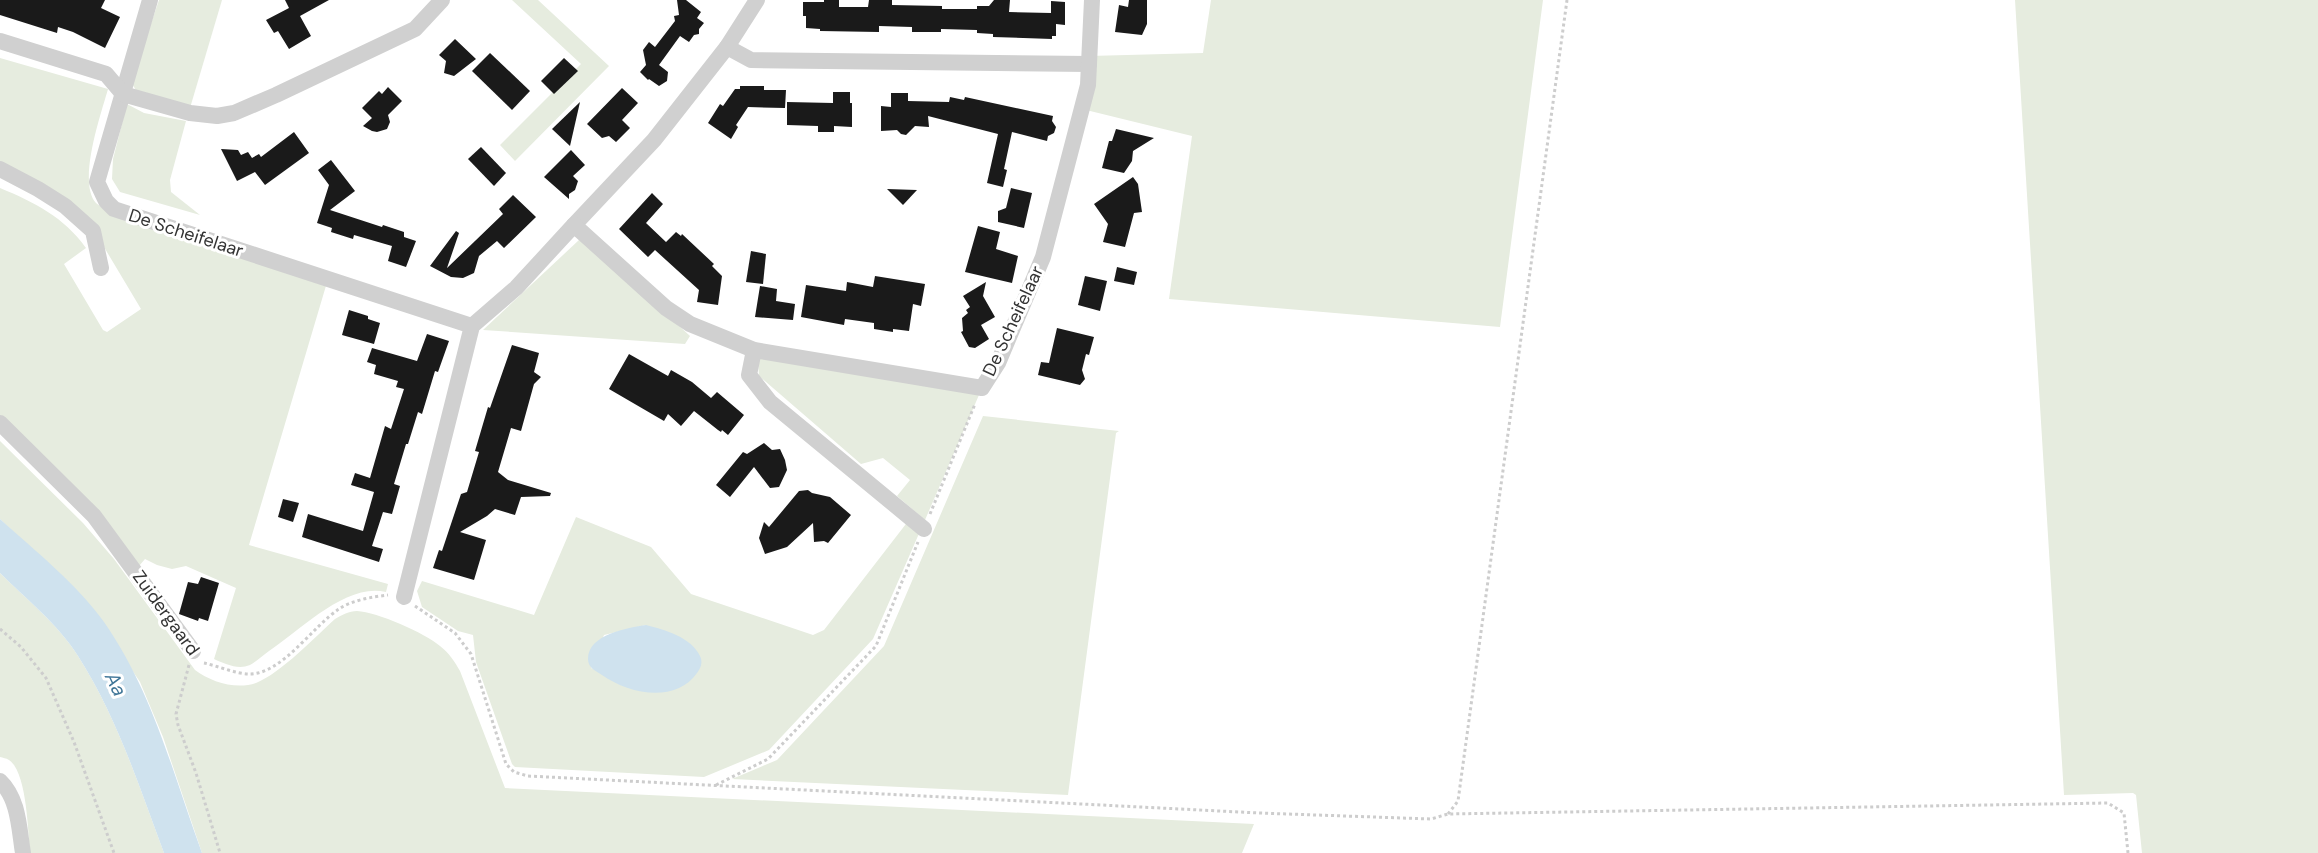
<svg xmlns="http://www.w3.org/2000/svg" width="2318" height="853" viewBox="0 0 2318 853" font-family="'DM Sans',sans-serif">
	<rect width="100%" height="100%" fill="#fff"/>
	<g fill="#e6ecdf" fill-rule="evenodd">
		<path d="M159,0H222L190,108L137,92L131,82Z"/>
		<path d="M512,0H538L609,66L515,161L500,145L581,64Z"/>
		<path d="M1211,0H1543L1500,327L1169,299L1192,136L1082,109L1089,56L1203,53Z"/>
		<path d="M2015,0H2318V853H2142L2136,795L2133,793L2064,795Z"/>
		<path d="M0,58L108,89C101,114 77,182 96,203C100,207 107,210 111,213L328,279L249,545L388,584L386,592C347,582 300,630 269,651C263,655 256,662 250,665C238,670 225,664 214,659L236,588L186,566L172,569L157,565L145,559L139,566L0,424V188C34,202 64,217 86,248L64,264L103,330L107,332L141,309L101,242L81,217L0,171Z"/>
		<path d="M127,104L144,113L186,121L170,180L171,192L200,215L120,192L112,179L113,159Z"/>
		<path d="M579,240L594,247L690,336L685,344L483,330Z"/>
		<path d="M764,350L982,388L925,520L897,496L910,480L883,458L861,464L759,376L758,361Z"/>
		<path d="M983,416L1119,431L1116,433L1068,795L732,779L777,760L884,646Z"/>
		<path d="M0,441L83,523L114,559L195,670C211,682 236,690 256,683C281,673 315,637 335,619C342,615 349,611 357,611C377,612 425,633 440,646C449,653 455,662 460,671L505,788L1254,824L1242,853H202L163,737L140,682L85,600L0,519Z"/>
		<path d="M576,517L651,547L691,594L813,635L824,630L909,520L921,529L873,639L769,750L704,777L515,767L512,764L476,662L473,635L458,631L422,607L417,591L422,581L534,615ZM646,625L596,670L591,668L604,635Z"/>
		<path d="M0,573C26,599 58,624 78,656C117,717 139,786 164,853H30C28,832 27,772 9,760C6,758 3,758 0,757Z"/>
	</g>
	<g fill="#cfe2ee">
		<path d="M0,519C35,551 76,583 104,622C153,692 173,774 202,853H164C139,786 117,717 78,656C58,624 26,599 0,573Z"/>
		<path d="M646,625C665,630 691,637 700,656C703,662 701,668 697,673C675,704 629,694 602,675C596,671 588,668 588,659C588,634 628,628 646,625Z"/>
	</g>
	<g fill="#1a1a1a">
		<path d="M0,0H105L101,8L120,17L105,48L73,32L58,27L57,33L0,15Z"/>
		<path d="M285,0H329L300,16L311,36L289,49L278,31L274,33L266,20L289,8Z"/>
		<path d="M677,0H686L701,12L697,18L704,23L699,29V34L694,35L689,42L680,36L659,65L668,72L667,81L659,86L649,79L648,80L640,72L646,65L643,50L649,42L655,47L675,21L674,16L679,15Z"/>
		<path d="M824,0H839V7H868L869,0H892V5L942,6V9H977V6H989L994,0H1010L1009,12L1051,13V1L1065,2V25L1056,24V36H1052V39L993,37V34L977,33V30L941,29V32H912V27L879,26V32L820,31V29L806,28V16H803V2H824Z"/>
		<path d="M1129,0H1147V24L1142,35L1115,32L1119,5L1128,7Z"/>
		<path d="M455,39L476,59L454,76L444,73L446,61L439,55Z"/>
		<path d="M490,53L530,91L512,110L472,71Z"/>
		<path d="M564,58L578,71L554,94L541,81Z"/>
		<path d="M740,86H764V90H786L785,108L748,107L736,125L738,127L731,139L708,123L720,104L723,106L735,89H740Z"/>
		<path d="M388,87L402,101L388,115L390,122L387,129L377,132L372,131L363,126L372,118L362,108L379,91L382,94Z"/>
		<path d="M622,88L638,103L622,120L630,128L616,142L609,136L602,138L587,124Z"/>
		<path d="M833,92H850V103H852V127L834,126V132H818V126L787,125V102L833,103Z"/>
		<path d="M891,93H908V101L949,102L950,97L964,100L965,97L1053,116L1052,121L1056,127L1054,133L1048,136L1047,141L1012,132L1004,169L1007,170L1003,187L987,183L998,134L928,116L929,127L915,126L906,135L901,134L897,130L881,131V106L891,107Z"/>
		<path d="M580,102L570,146L552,129Z"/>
		<path d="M1116,129L1154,138L1133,151L1132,161L1124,173L1102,168L1109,141H1112Z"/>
		<path d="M294,132L309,153L265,185L255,172L237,181L221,149L238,150L241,155L248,152L252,158L259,154L261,157Z"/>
		<path d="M481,147L506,173L494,186L468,159Z"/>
		<path d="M571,150L585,165L573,176L578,181L575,190L569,194V199L544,177Z"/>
		<path d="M331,160L355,191L330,210L382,227L383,225L404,232V237L416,241L406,267L388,261L392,246L354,235L353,239L331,232L332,228L317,223L329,185L318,170Z"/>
		<path d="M1133,177L1138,184L1142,212L1134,213L1125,247L1103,242L1108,224L1094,204Z"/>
		<path d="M1011,188L1032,193L1024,228L998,222V211L1006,208Z"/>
		<path d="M887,189L917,190L903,205Z"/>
		<path d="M652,193L663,204L646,223L666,242L676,232L681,236L682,234L714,264L712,266L722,276L718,305L697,302L699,290L655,250L648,257L619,229Z"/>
		<path d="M513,195L536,217L504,248L497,241L479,256L474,273L463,278L451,277L430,266L456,231L459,233L447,268L503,214L499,209Z"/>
		<path d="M978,226L1000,232L996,249L1018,256L1012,283L965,272Z"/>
		<path d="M751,251L766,254L763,284L746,282Z"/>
		<path d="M1117,267L1137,272L1134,285L1114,281Z"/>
		<path d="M875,276L925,284L921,306L913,304L909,331L893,329V332L874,329V323L845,319L844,325L801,317L806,285L846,291L847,282L873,287Z"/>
		<path d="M1085,276L1107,281L1100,311L1078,305Z"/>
		<path d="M986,282L983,296L995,317L981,325L989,339L975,348L969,347L961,332L963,331L962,318L968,313L966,310L970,307L963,296Z"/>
		<path d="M760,286L777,289L776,301L795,304L793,320L755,317Z"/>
		<path d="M349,310L368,316V319L380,323L374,344L342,335Z"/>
		<path d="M1057,328L1094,337L1089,355L1086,354L1082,370L1085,379L1080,385L1038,375L1041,362L1049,363Z"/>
		<path d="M427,334L449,341L438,372L435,371L422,414L418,412L408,444H406L394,484L400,486L392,514L383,512L372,546L383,549L379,562L302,537L308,514L363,531L374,492L351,485L355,473L370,478L385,426L391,429L404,389L396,387L398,381L374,374L376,365L367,362L372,348L417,361Z"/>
		<path d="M512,345L539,353L534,372L541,377L534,384L521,431L511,428L498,472L508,480L551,493L550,496L521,497L515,515L495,509L487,516L460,532L486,540L474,580L433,568L439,550L442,551L461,494L467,492L479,452L475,451L488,407L490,408Z"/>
		<path d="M629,354L668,376L671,370L692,382L711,398L717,392L744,415L728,435L722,430L721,432L718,430L694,411L681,426L668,414L664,421L609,389Z"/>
		<path d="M764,443L772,450L780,449L785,460L787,470L779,487L770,488L754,467L730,497L716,485L743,452L747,454Z"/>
		<path d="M808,490L812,493L830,497L851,515L828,543L824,541L814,542L813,523L787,547L765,554L759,538L764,522L769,527L799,491Z"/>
		<path d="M283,499L299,503L293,522L278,517Z"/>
		<path d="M201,577L219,583L208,621L199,618L198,621L179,614L188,582L198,584Z"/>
	</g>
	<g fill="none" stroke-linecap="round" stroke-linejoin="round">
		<g stroke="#cdcdcd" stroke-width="3" stroke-dasharray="3 3" stroke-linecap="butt">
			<path d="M930,514L975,404"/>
			<path d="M415,606L455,633L471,654L506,764L514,772L528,776L1259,813L1431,819L1448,814L2108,803L2124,813L2128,853"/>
			<path d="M0,629L21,647L46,678L74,742L114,853"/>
			<path d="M204,663C218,666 236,674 250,674C282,674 314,625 339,609C352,600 372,597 388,595"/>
			<path d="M189,665L176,714L178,725L196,773L220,853"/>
			<path d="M716,785L768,759L876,646L918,542"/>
			<path d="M1448,814L1458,801L1567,0"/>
		</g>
		<g stroke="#d0d0d0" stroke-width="16">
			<path d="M150,0L97,182L106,201L114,209L472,326"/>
			<path d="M0,41L106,74L123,94"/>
			<path d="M727,47L751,60L1089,64"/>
			<path d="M123,94L190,113L217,116L234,113L276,95L415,29L442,0"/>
			<path d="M0,169L38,189L65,206L93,231L101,268"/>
			<path d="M574,225L654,140L727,47L757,0"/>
			<path d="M754,350L749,375L770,402L924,529"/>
			<path d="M0,423L94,516L193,651"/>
			<path d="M404,597L472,326L516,288L574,225L666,308L690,324L754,350L982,388L998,363L1043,257L1088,85L1092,0"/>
			<path d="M0,781C19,799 19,829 23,853"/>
		</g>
	</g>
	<g text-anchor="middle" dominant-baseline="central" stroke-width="6" stroke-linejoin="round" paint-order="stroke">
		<g font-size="18" fill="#333" stroke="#fff">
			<text transform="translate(186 233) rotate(18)">De Scheifelaar</text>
			<text transform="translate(1013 321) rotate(-65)">De Scheifelaar</text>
			<text transform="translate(166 613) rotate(54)">Zuidergaard</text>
		</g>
		<g font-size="20" font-style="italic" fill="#3f7597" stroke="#fff">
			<text transform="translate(116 684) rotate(64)">Aa</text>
		</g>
	</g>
</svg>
